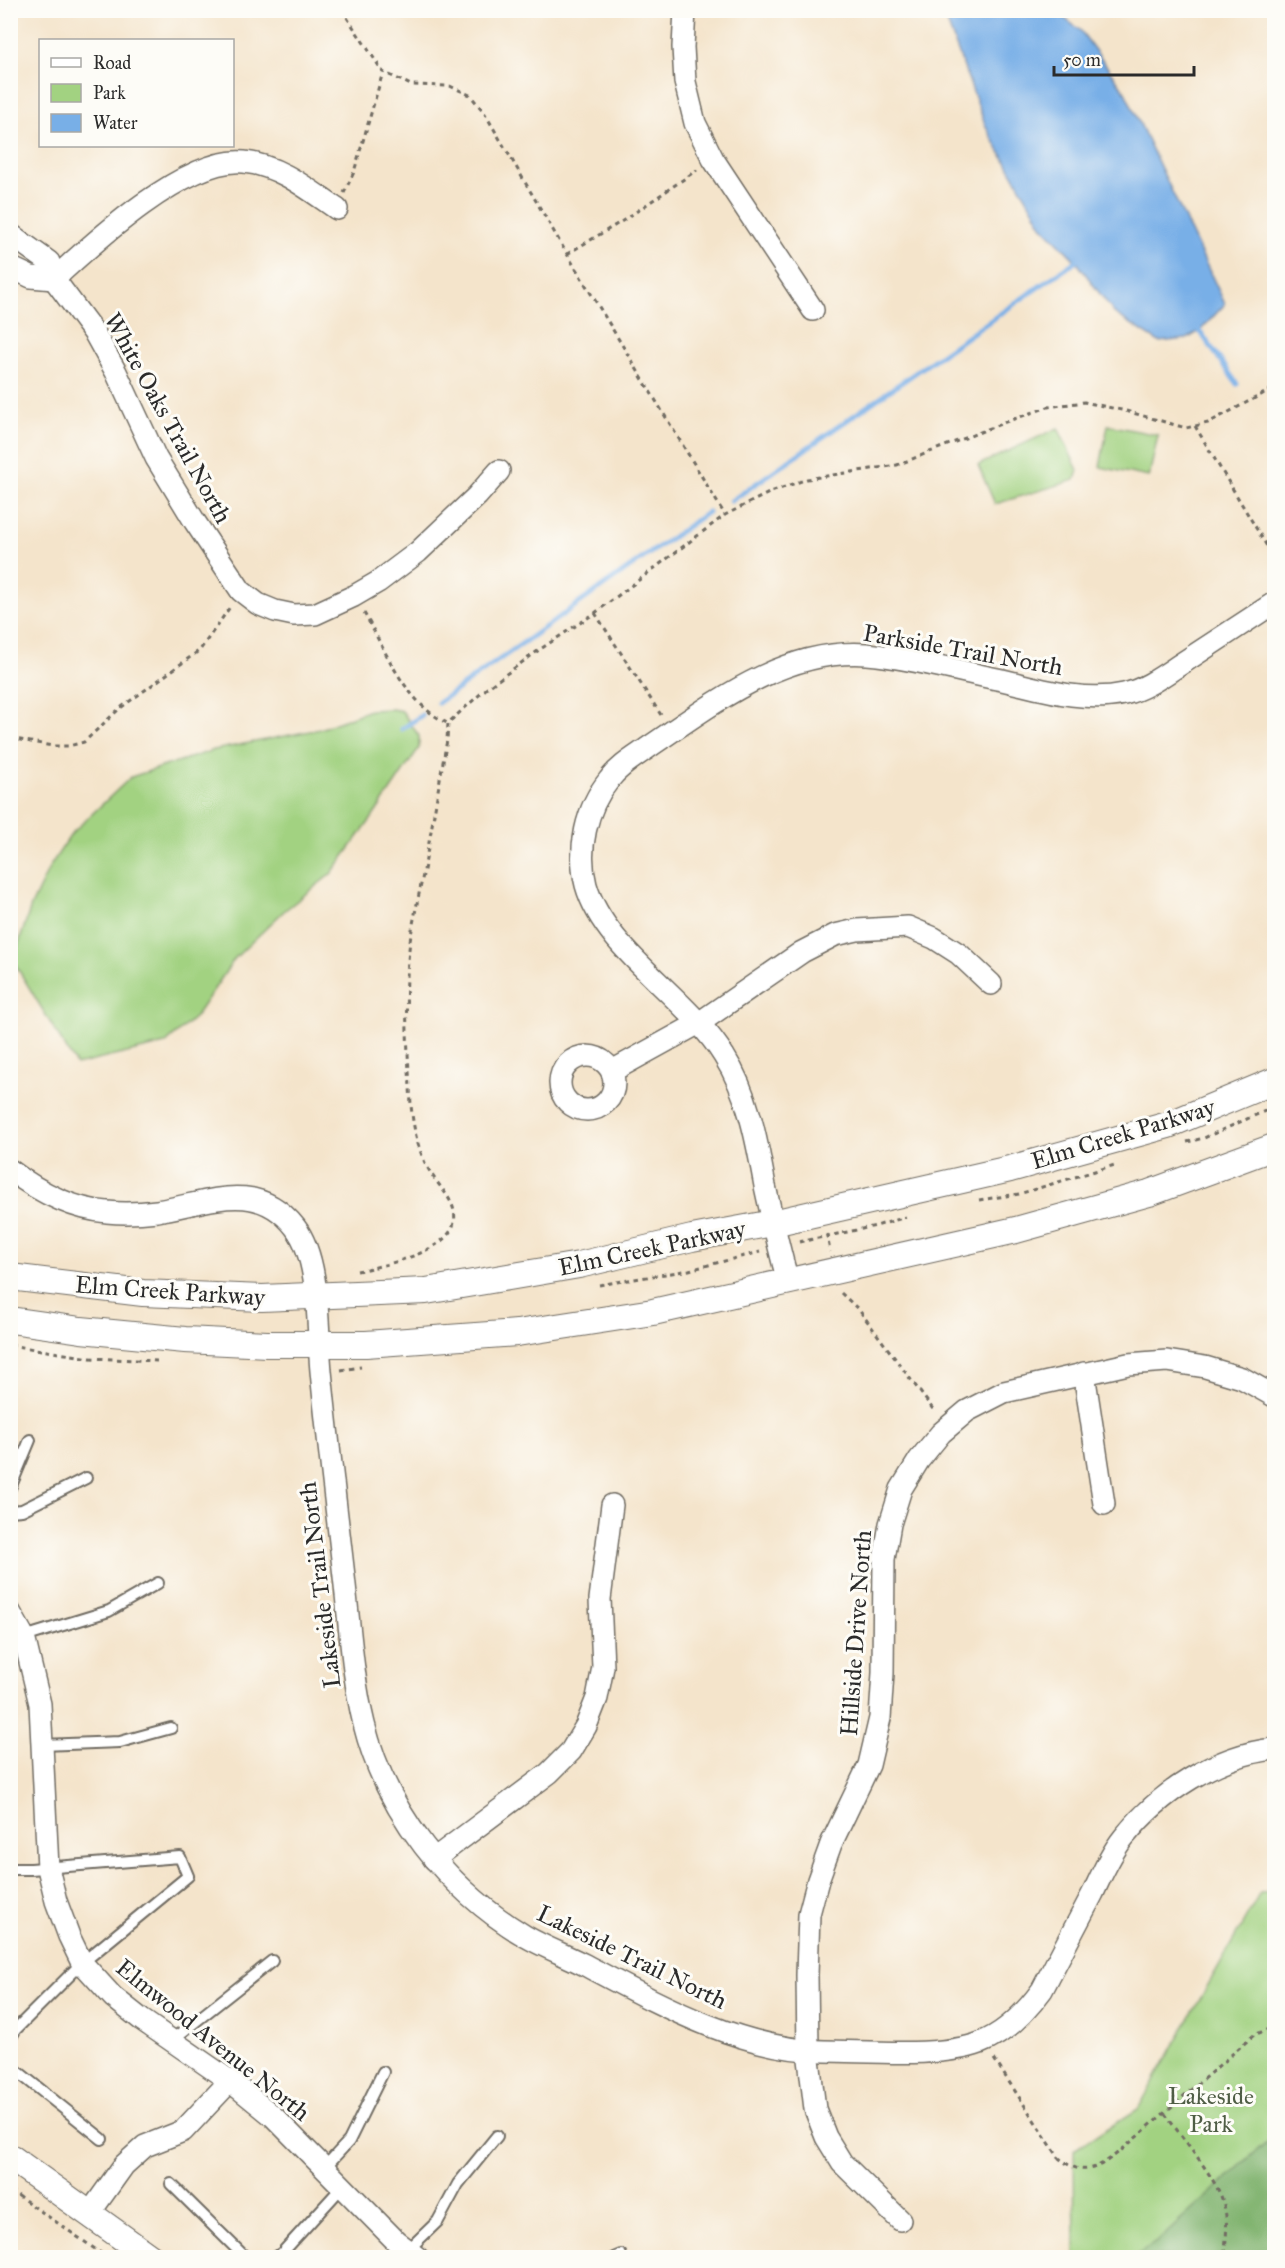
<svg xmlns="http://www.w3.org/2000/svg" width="1285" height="2268" viewBox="0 0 1285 2268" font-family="'IM FELL Great Primer',serif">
	<rect width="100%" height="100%" fill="#fdfcf7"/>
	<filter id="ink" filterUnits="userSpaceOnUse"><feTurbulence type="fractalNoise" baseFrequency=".0167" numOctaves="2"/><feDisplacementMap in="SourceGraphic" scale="12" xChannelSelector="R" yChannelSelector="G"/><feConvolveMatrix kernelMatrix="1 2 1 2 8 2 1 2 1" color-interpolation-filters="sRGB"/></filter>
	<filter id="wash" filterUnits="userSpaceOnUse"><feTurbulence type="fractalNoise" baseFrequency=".008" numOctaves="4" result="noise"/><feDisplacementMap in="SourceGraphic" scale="24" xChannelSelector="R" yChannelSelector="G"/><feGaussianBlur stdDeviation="1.35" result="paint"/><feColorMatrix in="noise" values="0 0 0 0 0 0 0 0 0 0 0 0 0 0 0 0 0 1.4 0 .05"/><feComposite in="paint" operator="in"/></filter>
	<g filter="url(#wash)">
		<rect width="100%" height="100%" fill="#f4e4cb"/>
		<g fill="#a2d281" stroke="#667e56" stroke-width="1.5">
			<path d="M1108,425L1158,435L1149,477L1100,467Z"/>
			<path d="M1058,428L1078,470L1075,480L995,504L978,465Z"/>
			<path d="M392,709L402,711L419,736V748L372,818L331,874L284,911L235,958L196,1016L165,1044L76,1065L13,961L31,906L50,866L72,833L131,777L214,750L320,729L370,710Z"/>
			<path d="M1274,1892V2257H1075L1074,2150L1138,2109L1260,1893Z"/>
		</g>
		<path fill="#81b46f" stroke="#56704d" stroke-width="1.5" d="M1274,2135V2257H1134L1159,2240Z"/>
		<path fill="#78afe7" stroke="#526d89" stroke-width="1.5" d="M943,11H1055L1081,31L1124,90L1225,304L1200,331L1187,339L1159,342L1114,313L1076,261L1043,227L986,127Z"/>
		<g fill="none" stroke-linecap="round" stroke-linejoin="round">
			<g stroke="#78afe7" stroke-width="5">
				<path d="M1197,327L1237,384"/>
				<path d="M1273,416H1274"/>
				<path d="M731,501L1076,261L1080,256"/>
				<path d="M438,703L708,512"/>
				<path d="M402,729L422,715"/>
			</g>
		</g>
	</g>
	<g filter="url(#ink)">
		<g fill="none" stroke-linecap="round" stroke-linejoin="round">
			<g stroke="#716c63" stroke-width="14">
				<g id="service">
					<path d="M10,1488L30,1440"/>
					<path d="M10,1511L22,1510L86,1478"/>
					<path d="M24,1637L109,1611L158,1583"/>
					<path d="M42,1745L120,1742L171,1728"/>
					<path d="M10,1869H31L180,1857L188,1876L82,1963L15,2030L10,2039"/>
					<path d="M172,2040L272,1961"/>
					<path d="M10,2063L12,2067L102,2139"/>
					<path d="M324,2168L349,2141L383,2072"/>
					<path d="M171,2184L246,2258"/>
					<path d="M408,2250L438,2221L458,2184L497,2136"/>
					<path d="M275,2258L282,2253L342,2187"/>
					<path d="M614,2258L621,2255"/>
				</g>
			</g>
			<g stroke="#716c63" stroke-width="24">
				<g id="minor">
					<path d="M685,10L683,47L685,82L695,123L713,159L813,310"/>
					<path d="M10,234L49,262L54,279L95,334L116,372L156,458L195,522L241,591L258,604L275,611L294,615L315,614L354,596L378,582L418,552L477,496L499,471"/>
					<path d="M10,267L31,277L54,279"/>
					<path d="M54,279C94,242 187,156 244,162C279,165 309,190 337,209"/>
					<circle cx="587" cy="1083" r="27"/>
					<path d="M612,1071L699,1023L802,952L835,935L857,930L908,927L934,938L959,954L991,984"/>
					<path d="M10,1170C39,1192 71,1209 107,1212C124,1214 141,1213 157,1211C206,1204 256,1177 295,1227C321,1260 317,1330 321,1371C328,1443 337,1514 345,1585C350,1631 353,1679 364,1724C386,1812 448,1890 525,1936C544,1947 565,1955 585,1965C657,2003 740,2050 824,2051C868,2051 940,2058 980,2043C1006,2033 1026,2012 1042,1990C1059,1958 1076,1925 1093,1893C1102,1874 1111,1853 1124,1837C1160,1792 1217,1755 1274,1749"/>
					<path d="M788,1281C779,1250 772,1218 765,1186C757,1142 749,1095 724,1056C688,997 604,950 586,885C577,850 586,808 609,780C619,766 635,757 649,747C714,703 784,648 867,654C912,658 957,671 1002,680C1041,689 1084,703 1124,694C1147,689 1168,672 1187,660C1216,641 1245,622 1274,603"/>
					<path d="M1084,1373L1104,1504"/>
					<path d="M10,1612L24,1637L40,1704L48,1868L56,1901L69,1936L82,1963L113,1997L142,2020L230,2081L273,2116L396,2241L418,2258"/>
					<path d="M434,1859L549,1773L571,1751L586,1726L597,1698L603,1667L600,1599L612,1505"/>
					<path d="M89,2214L124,2165L145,2146L183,2131L230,2081"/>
					<path d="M900,2220L842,2163L826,2137L815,2109L808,2051L807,1975L809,1914L818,1880L831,1844L869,1765L880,1718L883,1673L884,1559L890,1524L901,1489L919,1460L941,1433L967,1411L1004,1392L1128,1364L1167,1361L1205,1367L1242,1378L1274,1396"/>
				</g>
			</g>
			<g stroke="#716c63" stroke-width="28">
				<g id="tertiary">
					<path d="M10,1277L143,1293L262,1298L426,1291L579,1265L692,1238L773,1223L1010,1169L1168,1125L1274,1081"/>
					<path d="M10,1320L81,1330L185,1340L267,1344H366L517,1333L653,1312L1016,1230L1149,1193L1274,1147"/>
					<path d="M10,2157L151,2258"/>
				</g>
			</g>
			<g stroke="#716c63" stroke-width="3" stroke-dasharray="4.5 4.5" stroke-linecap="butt">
				<path d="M342,10L383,72L411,85L450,86L470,95L484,112L567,254L725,515"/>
				<path d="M344,193L354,172L383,72"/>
				<path d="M567,254L624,220L697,170"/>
				<path d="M1195,426L1274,558"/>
				<path d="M364,613C386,651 405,703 447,723"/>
				<path d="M595,613L661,715"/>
				<path d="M10,738L52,746H69L84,742L119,709L200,650L230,607"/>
				<path d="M1187,1142L1204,1138L1274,1107"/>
				<path d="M979,1200L1019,1194L1118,1164"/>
				<path d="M827,1234L830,1252"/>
				<path d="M799,1242L876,1226L906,1217"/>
				<path d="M357,1271C383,1266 443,1253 453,1226C461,1204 438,1187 429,1170C418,1152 413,1126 411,1105C408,1050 403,996 410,941C414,917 419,894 424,870C432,827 439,783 447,740L448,723L487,688L539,650L595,613L725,515L771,492L807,479L897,465L1008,421L1048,407L1084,402L1126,411L1186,428L1208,423L1274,388"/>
				<path d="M599,1285L689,1270L760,1252"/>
				<path d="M841,1293L859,1310L935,1412"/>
				<path d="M10,1345L90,1358L157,1361"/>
				<path d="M341,1370L361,1367"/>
				<path d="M994,2059L1059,2158C1085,2180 1101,2166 1124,2148L1254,2035L1267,2030H1274"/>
				<path d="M1165,2114C1180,2135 1217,2179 1223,2202C1229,2220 1226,2240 1224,2258"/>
				<path d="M10,2190L108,2258"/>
			</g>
			<use href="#service" stroke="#fff" stroke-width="10"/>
			<use href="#minor" stroke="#fff" stroke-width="21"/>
			<use href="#tertiary" stroke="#fff" stroke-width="26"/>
		</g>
	</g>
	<g text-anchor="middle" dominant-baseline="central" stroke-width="6" stroke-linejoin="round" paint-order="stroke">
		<g font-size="24" fill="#2b2b2b" stroke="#fdfcf7">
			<text transform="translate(168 418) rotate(61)">White Oaks Trail North</text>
			<text transform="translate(963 650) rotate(10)">Parkside Trail North</text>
			<text transform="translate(1123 1134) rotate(-17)">Elm Creek Parkway</text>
			<text transform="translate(652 1248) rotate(-12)">Elm Creek Parkway</text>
			<text transform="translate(170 1291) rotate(4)">Elm Creek Parkway</text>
			<text transform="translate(320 1585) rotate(-97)">Lakeside Trail North</text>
			<text transform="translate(856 1633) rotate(-86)">Hillside Drive North</text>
			<text transform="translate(632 1957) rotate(26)">Lakeside Trail North</text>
			<text transform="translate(213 2040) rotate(39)">Elmwood Avenue North</text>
		</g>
		<g font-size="24" fill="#4f5d45" stroke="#fdfcf7">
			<text x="1211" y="2096">Lakeside<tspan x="1211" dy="28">Park</tspan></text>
		</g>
	</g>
	<rect width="1285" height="2268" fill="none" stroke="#fdfcf7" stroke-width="36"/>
	<rect x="39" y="39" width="195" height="108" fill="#fdfcf7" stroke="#a9a8a5" stroke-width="1.5"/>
	<rect x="51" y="58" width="30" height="9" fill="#ffffff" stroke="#a9a8a5" stroke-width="1.5"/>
	<text x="93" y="69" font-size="18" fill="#2b2b2b">Road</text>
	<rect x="51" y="84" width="30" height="18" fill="#a2d281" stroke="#a9a8a5" stroke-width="1.5"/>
	<text x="93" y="99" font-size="18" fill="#2b2b2b">Park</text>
	<rect x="51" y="114" width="30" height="18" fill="#78afe7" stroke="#a9a8a5" stroke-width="1.5"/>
	<text x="93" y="129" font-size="18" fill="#2b2b2b">Water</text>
	<path d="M1054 66v9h140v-9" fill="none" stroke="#2b2b2b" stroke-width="3"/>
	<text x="1063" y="66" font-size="18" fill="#2b2b2b" stroke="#fdfcf7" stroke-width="4.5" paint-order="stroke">50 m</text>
</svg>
